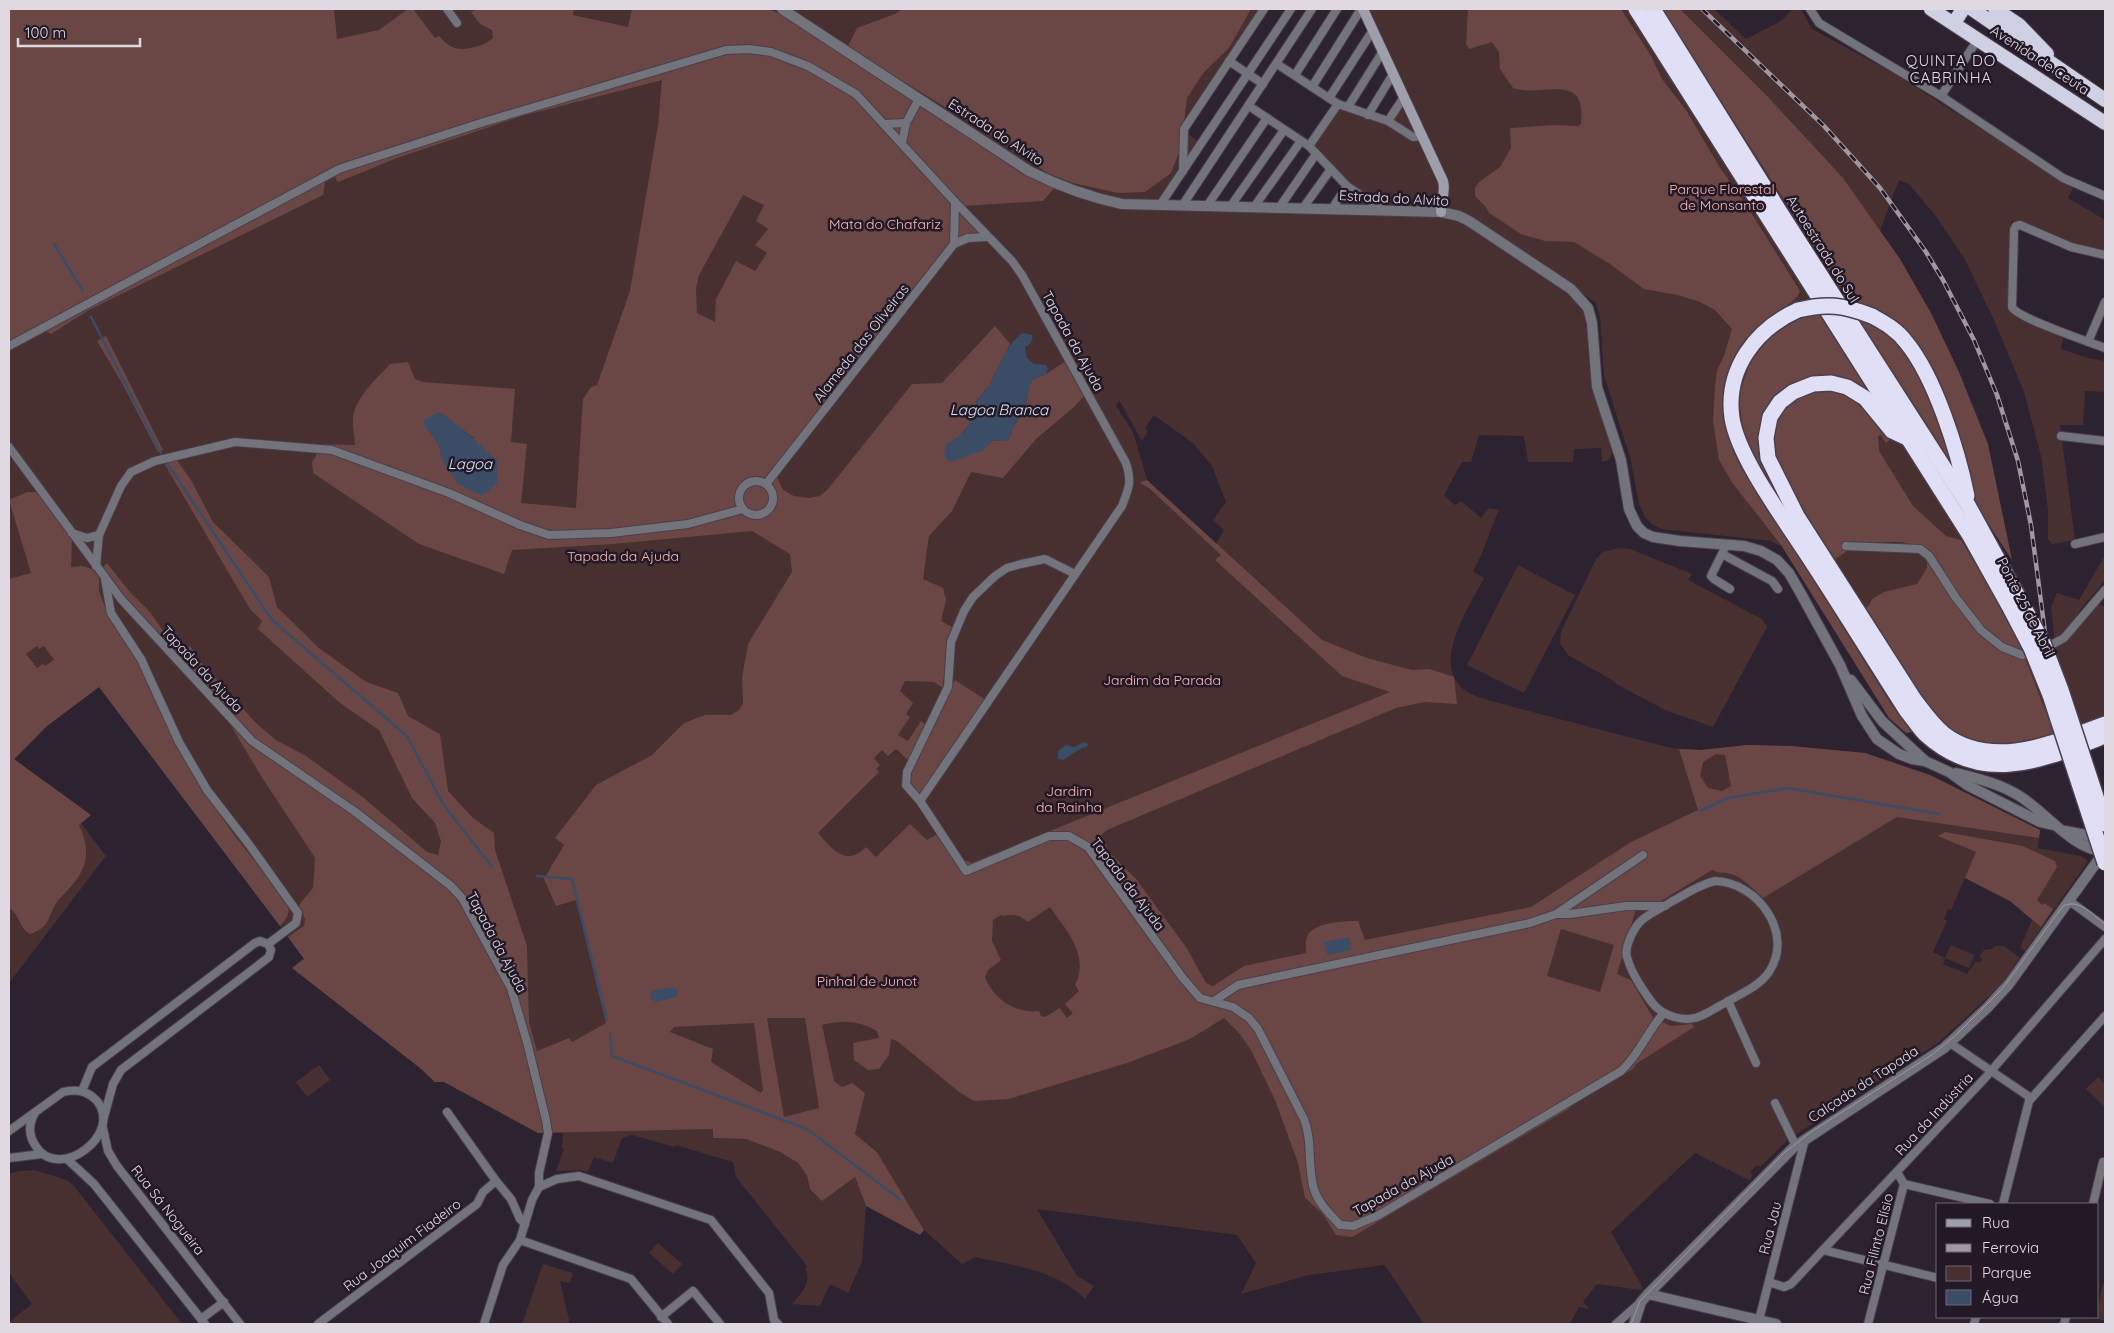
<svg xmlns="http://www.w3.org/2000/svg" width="2114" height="1333" viewBox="0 0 2114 1333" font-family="Quicksand,sans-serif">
	<rect width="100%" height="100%" fill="#2d2230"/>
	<g fill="#47302f" fill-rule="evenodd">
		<path d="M9,9H1260L1179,127L1198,141L1156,206L1330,212L1346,189L1308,149L1337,104L1389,124L1403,103L1360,9H1714L1746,39L1781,21L1793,9H1801L1812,29L1895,74L2073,188L2068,198L2105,220V253L2075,247L2037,227L2012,221L2011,224L2009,312L2064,336L2061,349L2088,358L2105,361V392L2085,391L2083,425H2060L2075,540L2052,544L2048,539V510L2041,456L2024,392L1994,320L1964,258L1935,215L1909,184L1899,180L1854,300L1968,485L1984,520L2028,598L2050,647L2055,644L2051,607L2057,593L2079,600L2105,555V580L2077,614L2080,618L2092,602L2105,607V730L2070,742L1905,701L1715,395L1713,420L1733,484L1781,545L1780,546L1771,541L1661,529L1652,524L1645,517L1639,504L1630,457L1604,376L1600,317L1596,303L1552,272L1563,288L1580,303L1588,322L1593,390L1613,452L1609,460L1602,462L1601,448L1574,449L1573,462H1528L1524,436L1479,435L1471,462H1462L1444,495L1455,505L1461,501L1481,518L1489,508L1499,510C1490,530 1484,552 1473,571L1484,578C1470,606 1432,660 1462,688C1468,694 1479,697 1487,700L1671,748L1701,750L1747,745L1791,746L1865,753L1930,775L2040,830L2038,848L2081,856L2088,861L2025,951L2020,948L2032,920L2010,901L1965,878L1951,910L1948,909L1944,919L1947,921L1933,952L1945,958L1951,945L1975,955L1969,968L1945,958L1943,964L1967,974L1976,961L1980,963L1982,959L1979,957L1984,950L1992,949L1995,946H2004L2020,958L1999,987L1938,1043L1789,1139L1760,1167L1757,1165L1750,1172L1753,1175L1749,1180L1695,1153L1611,1232L1643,1288L1641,1290L1597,1284L1583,1302L1590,1309L1579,1307L1570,1324H1424L1385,1265L1309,1275L1241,1294L1256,1263L1237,1235L1037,1209L1077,1276L1094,1286L1085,1299C1056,1270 1013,1265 975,1257L962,1264L924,1230L877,1152L828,1113L713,1138L746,1139L780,1152L798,1163L807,1176L810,1189L855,1177L866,1206L862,1262L848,1293L830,1284L820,1306L792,1304C800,1294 813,1282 805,1269L807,1266L736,1177L733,1162L676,1145L675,1147L632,1135L622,1138L613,1163L594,1157L588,1172L580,1170L556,1171L564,1148H562L563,1132L538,1133L444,1082H435L420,1068L292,968L304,958L99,687L47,726L14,760L91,815L81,823L106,856L9,983ZM1119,400L1142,441L1148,431L1145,428L1154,415L1193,443L1212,466L1226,502L1213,520L1224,530L1216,544L1147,480L1133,432L1116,406Z"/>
		<path d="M1619,548L1630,549L1692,574L1688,580L1762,619L1767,627L1713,727L1665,710L1618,685L1612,680L1568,655L1560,643L1561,632L1596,559L1603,552Z"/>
		<path d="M1518,565L1575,595L1524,693L1467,665Z"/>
		<path d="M319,1065L330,1080L307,1097L296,1082Z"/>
		<path d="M2098,1077L2105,1084V1107L2086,1089Z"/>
		<path d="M34,1170L67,1180L74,1186L182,1324H9V1322L32,1304L9,1273V1174L19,1171Z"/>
		<path d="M658,1243L682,1264L673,1274L649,1253Z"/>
		<path d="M543,1264L573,1273L570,1283L560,1281L570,1324H522Z"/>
		<path d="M2103,1284L2105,1285V1321L2095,1318L2098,1317V1307Z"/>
	</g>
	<g fill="#6a4745" fill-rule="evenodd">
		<path d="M9,9H334L337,39L379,30L408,9H413L435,38L439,36C443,40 449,47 455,48C465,51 485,46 493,38L492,30L480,24L471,12L477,9H574L573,15L628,27L632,9H769L823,35L1057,185L1043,201L963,206L984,228L954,251L777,477L783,490L794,496L809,498L820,496L828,489L912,384L942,383L995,326L1010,344L989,386L977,400L971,421L960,436L947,444L970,454L983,450L992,441L1008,440L1015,424L1025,410L1030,383L1037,377L1046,374L1066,361L1085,395L1073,408L1036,439L1003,478L971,472L952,511L929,536L923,579L943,588L946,600L941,621L952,627L947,641L943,688L934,682L905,681L900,691L913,703L906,714L910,717L898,735L908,741L921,721L925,724L909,761L896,749L888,756L882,750L874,758L880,765L876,769L879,772L818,833C833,850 845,867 866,847L876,857L910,824L927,840L943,831L962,859L972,863L1390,692L1342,676L1215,560L1221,555L1149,488L1140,483L1147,480L1322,640L1367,658L1412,670L1429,669L1454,677L1457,704L1425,702L1396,708L1107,830L1101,835L1109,852L1136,879L1186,947L1206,983L1213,986L1244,966L1306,953C1306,949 1305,941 1307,937C1312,922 1344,921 1358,921L1365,940L1531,907L1631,842L1698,810L1679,749L1701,750L1747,745L1791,746L1865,753L1930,775L2040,830L2039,838L1897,817L1763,898C1754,890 1744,878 1731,874C1724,872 1719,874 1712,870L1661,901L1638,902L1617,974L1631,980L1653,1018L1671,1026L1692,1024L1694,1027L1636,1064L1634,1068L1609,1084H1604L1573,1102L1570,1108L1352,1237L1336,1235L1322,1213L1305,1198L1298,1163L1275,1100L1252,1052L1240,1034L1224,1018L1190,1039L1127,1063L1009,1099L974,1101L959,1092L897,1041L891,1039L889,1055L879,1069L868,1070L854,1060L853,1043L879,1038L877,1031C857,1020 844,1020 822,1025L834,1081L842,1087L852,1083L865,1093L855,1134L877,1152L924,1230L920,1235L866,1206L855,1177L822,1201L810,1189L807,1176L798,1163L780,1152L746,1139L713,1138V1129L538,1133L444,1082H435L420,1068L292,968L304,959L288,937L304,926L305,919L299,905L313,888L315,858L261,776L214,697L112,583L103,567L107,563L129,591L150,612L178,652L190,646L200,661L256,723L276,740L306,756L364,798L427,852L438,855L441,841L435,823L412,798L379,730L340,703L258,629L262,621L250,609L164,463L176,459L191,480L213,522L269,577L277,607L319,648L366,682L398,693L408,716L440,734L448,791L473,818L494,833L495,850L527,946L529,1022L537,1051L569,1038L572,1042L606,1023L576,900L556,906L544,879L564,845L555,838L596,785L652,755L684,723L705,715H731L739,710L743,704L742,678L748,644L792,572L790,554L752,531L613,544L512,550L504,574L419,544L313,473L312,462L316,456L315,444L355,445C355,437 352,427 353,418C355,398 377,378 390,364L408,362L415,379L423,382L515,389L511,442L527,444L521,503L576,508L583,399L591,387L597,385L630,291L658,125L662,80L522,116L397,158L338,182L335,177L325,182L323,195L89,310L51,334L44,330L9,352ZM743,195L764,205L756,221L768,229L755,245L767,253L755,271L736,261L716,299L715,322L697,313L696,288L699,275ZM439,412L474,438L443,462L439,445ZM1716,754L1725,755L1731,786L1722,791L1708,788L1700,776L1703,762ZM1050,907C1066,930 1090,955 1075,985L1079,991L1065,1004L1073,1013L1067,1018L1060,1008L1045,1017L1041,1016L1039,1011C1016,1014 993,999 985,977L988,970L1001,960L992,941L993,920L1001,915L1003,916C1014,914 1020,915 1028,922ZM1561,929L1614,945L1600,992L1547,976ZM767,1018H805L819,1108L784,1117ZM754,1023L763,1090L761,1093L711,1062L713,1049L670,1032L674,1027Z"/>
		<path d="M902,9H1251L1229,48L1204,72L1187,98L1181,147L1171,173L1145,192L1118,193L1073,183L1047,173L1020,153L878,66L848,46L857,28L895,14Z"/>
		<path d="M1468,9H1621L1651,56L1662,79L1686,110L1719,166L1750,211L1800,291L1797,297L1792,302L1765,320L1749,336L1736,354L1728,371L1724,389L1723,408L1727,428L1764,501L1893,707L1908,723L1912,732L1906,733L1889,718L1781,545L1733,484L1719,460L1713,420L1715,386L1717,370L1724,356L1732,329L1715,310L1700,302L1678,295L1644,289L1610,264L1574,242L1545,241L1521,234L1489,213L1486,207L1475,196V188L1479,182L1500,167L1511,148L1510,128L1554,125L1578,126L1581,124C1587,70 1543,98 1513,88L1500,69L1499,52L1492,42L1469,49L1466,44Z"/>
		<path d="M1662,9H1680L1767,96L1843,178L1900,259L1931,313L1959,372L1988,444L2012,560L1918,417L1886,443L1881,435L1878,436L1879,451L1913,506L1946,536L1961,540L2013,627L2057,741L1998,752L1944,734L1859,614L1870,604L1872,599L1884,592L1917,584L1927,568L1926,551L1902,542H1860L1831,562L1800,516L1766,479L1743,434L1739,394L1754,352L1768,337L1785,324L1807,315L1844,293Z"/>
		<path d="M106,336L163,450L158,452L122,383L97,341Z"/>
		<path d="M27,492H37L72,539L71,567C83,565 91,566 99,576V591L107,612L141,667L163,717L193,776L232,832L288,904C290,914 287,919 280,926L99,687L47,726L14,759L91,815L79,825C92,852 87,870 67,891C64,895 59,898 56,903C47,919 50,927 30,934C18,927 20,914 9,908V579L31,573L9,500ZM37,646L39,649L44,646L54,660L45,666L43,664L37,668L26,654Z"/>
		<path d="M955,680L992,704L926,801L910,786L909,772Z"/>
		<path d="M1945,832L2023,846L2055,861L2057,867L2037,900L2042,905L2044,903L2053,909L2041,927L2010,901L1965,878L1976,852L1938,836Z"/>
	</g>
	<g fill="#3a4c66">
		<path d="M1023,333L1033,335L1031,343L1025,347L1027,358L1034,364L1046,365L1048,369L1046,374L1037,377L1030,383L1025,410L1015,424L1008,440L992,441L983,450L951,462L947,460L944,453L947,444C972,430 967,424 977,401C980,395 986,391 989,385C1001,367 1004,345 1023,333Z"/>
		<path d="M439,412L464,430L497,461V483L482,496L458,484L443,462L439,445L426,428L423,420Z"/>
		<path d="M1084,742L1088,744L1087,747L1082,748L1063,760L1058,759V751L1066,745L1074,747Z"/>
		<path d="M1349,937L1351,950L1327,955L1324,942Z"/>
		<path d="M671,987L678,990L676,997L657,1002L650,999L652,991Z"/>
	</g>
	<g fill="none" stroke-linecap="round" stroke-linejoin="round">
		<g stroke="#3a4c66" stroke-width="2.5">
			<path d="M54,244L83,291"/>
			<path d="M91,317L146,424"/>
			<path d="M147,426L161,453"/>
			<path d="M166,462L272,620L407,736L443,804L492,867"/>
			<path d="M1700,811L1728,798L1787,788L1940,814"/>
			<path d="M537,876L572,879L607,1020"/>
			<path d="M610,1034L612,1056L807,1129L901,1200"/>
		</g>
		<g stroke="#4a3f4c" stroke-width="10">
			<g id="minor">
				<path d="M447,9L457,23"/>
				<path d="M1810,9L1819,23L1941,96L2063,178L2105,196"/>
				<path d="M1229,61L1263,84"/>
				<path d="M1277,64L1338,104L1388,121L1413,137L1423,136"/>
				<path d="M1295,75L1337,9"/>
				<path d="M1312,87L1361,9"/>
				<path d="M1941,96L1978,39"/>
				<path d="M1329,98L1373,30"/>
				<path d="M1249,106L1309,146L1347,186L1380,208L1381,211"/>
				<path d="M1348,107L1383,51"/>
				<path d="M1368,115L1393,74"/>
				<path d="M1388,121L1404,97"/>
				<path d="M884,124L906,123"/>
				<path d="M902,143L906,123L919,99"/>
				<path d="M1309,146L1338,104"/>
				<path d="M1183,171L1184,129L1264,9"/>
				<path d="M1160,205L1291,9"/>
				<path d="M1182,206L1312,9"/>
				<path d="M1207,206L1267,118"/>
				<path d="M1230,207L1284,130"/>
				<path d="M1254,207L1301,141"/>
				<path d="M1279,208L1316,154"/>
				<path d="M1303,208L1331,169"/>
				<path d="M1332,209L1347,186"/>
				<path d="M954,244L955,202"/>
				<path d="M2105,255L2071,247L2020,225L2016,226L2014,230L2012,307C2017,318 2090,342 2105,348"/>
				<path d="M2088,342L2105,302"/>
				<path d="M9,346L339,169L354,164L484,122L726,50L748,49L771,52L808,66L856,94L955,202L1012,261L1022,275L1126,463C1132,482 1129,488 1122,506L920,801"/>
				<path d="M2061,436L2105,441"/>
				<path d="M9,447L121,599L252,741L354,811L451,886L462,898L511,988L527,1042L546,1120L548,1133L539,1173V1187L532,1200L520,1240L503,1265L484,1324"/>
				<circle cx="756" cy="498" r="17"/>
				<path d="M766,484L954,244L968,238L987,237"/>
				<path d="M72,533L87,538L99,535"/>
				<path d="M2075,544L2105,537"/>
				<path d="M1726,545L1722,554L1772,581L1778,589"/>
				<path d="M1846,546L1920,549L1929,556L1956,598L1981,630L2002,647L2022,655L2042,650L2064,638L2105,590"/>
				<path d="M1722,554L1711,576L1714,579L1730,589"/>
				<path d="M96,566L99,535L121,486L131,472L155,461L235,442L332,450L449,493L520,525L549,535L611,533L688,524L743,509"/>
				<path d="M1075,574L1045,559L1021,564L1007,568L995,576L973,597L964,611L951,642L948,687L907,772L906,785L920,801L966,871L1049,836H1069L1088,847L1182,977L1200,998L1233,1007L1249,1018L1258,1029L1304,1119C1313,1142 1307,1166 1314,1189C1318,1203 1330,1214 1340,1225L1353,1226L1379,1215L1621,1071C1639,1055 1647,1032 1663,1014"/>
				<path d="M105,579L111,613L141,659L179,742L207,790L248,843L298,913L296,923L268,944"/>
				<path d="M1715,881C1757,882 1795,933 1769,972C1759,987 1738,995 1723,1004C1705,1014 1695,1023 1674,1017C1657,1012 1651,1002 1642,988C1636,979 1630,968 1627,957C1624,947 1634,927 1642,920C1650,913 1662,908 1671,902C1686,894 1698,885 1715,881Z"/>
				<path d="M2068,900L2105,927"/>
				<path d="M1556,914L1643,855"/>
				<path d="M1214,1001L1238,985L1530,923L1556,914H1570L1626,906H1665"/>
				<path d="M1728,1001L1756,1063"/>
				<path d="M1950,1043L2031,1098"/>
				<path d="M82,1091L92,1067L255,943L260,941L268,944L271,950L269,957L121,1070L113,1084L104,1117"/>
				<path d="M1775,1103L1796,1146"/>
				<path d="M447,1112L496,1181L511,1199L520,1219L525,1224"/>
				<path d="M103,1128L108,1151L117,1166L240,1324"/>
				<path d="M9,1131L63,1092C76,1089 87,1090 97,1101C124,1134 58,1184 35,1145C28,1134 29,1123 35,1113"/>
				<path d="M9,1158L42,1154"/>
				<path d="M67,1159L94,1184L205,1324"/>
				<path d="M1904,1184L1990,1204"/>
				<path d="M539,1187L557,1179L579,1176L711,1220L769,1293L774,1320L778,1324"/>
				<path d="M2003,1204L2029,1101L2105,1016"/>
				<path d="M2093,1204L2103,1162"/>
				<path d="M520,1240L631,1279L668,1324"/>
				<path d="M1823,1250L1938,1278"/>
				<path d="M1769,1282L1784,1287L1791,1284L1985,1078L2105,939"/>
				<path d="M661,1317L693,1291L720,1324"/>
				<path d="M201,1319L224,1302"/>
				<path d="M318,1324L477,1204L483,1192L496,1181"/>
				<path d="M1616,1324L1641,1302"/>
				<path d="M1758,1324L1805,1139"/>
				<path d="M1868,1324L1904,1184L1897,1172"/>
				<path d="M1974,1324L1976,1317"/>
				<path d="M2064,1324L2066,1317"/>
			</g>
		</g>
		<g stroke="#4a3f4c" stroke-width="12">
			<g id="tertiary">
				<path d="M782,9L1029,171C1059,186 1088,197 1122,204L1441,212L1459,216L1469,221L1571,289L1588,308L1592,323L1597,387L1621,460L1629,509L1637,526L1644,533L1653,537L1680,541L1744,546L1761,551L1777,560L1789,573L1800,592L1840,665L1862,716L1877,739L1899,754L1912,759L1925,761L1949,772L1967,785L2040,822L2053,825"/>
				<path d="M1851,680L1882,721L1925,761"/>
				<path d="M1956,773C1979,779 2001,784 2021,797C2049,815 2070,847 2104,852"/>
				<path d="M2065,831L2086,835L2099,842"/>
				<path d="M1648,1294L1776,1324"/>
				<path d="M1634,1324L1641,1302L1648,1294L1794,1147L1944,1048L1987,1008L2009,984L2104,852"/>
			</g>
		</g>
		<g stroke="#4a3f4c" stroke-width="12">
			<path id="secondary" d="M1363,9L1443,181C1446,191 1441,201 1441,212"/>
		</g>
		<g stroke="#4a3f4c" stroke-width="16">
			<g id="trunk">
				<path d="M1931,9L2105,123"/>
				<path d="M1972,9L2105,100"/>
				<path d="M1995,9L2019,25L2047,54"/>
				<path d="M1954,23L1963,9"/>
			</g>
		</g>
		<g stroke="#4a3f4c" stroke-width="18">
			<g id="motorway">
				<path d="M1636,9L1970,536L2009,606"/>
				<path d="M1653,9L1780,212L1968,505L2020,600"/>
				<path d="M1798,310C1756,329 1725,369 1732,418C1738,457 1782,516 1804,550C1839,603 1872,657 1906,710C1912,717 1918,727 1925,734C1983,787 2042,760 2105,736"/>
				<path d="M1872,316C1885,323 1897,330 1906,342C1935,377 1958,451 1967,496"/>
				<path d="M1907,438L1892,431L1865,398L1847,387L1831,383L1813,384L1793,392L1780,402L1770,417L1766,438L1768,458L1797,516L1914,699C1923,711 1932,724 1944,734C1993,771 2055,742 2105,724"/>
			</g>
		</g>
		<use href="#minor" stroke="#73737c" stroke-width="8"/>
		<use href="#tertiary" stroke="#73737c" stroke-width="10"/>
		<use href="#secondary" stroke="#9f9fac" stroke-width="10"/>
		<use href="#trunk" stroke="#d0d0e4" stroke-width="14"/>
		<use href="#motorway" stroke="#e0dff5" stroke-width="15"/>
		<path stroke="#9f97a2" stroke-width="1" d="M1631,1324L1640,1301L1784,1153L1811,1132L1933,1054L1957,1034L2002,989L2063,906C2079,898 2093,915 2105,924"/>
		<g stroke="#9f97a2" stroke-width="4.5">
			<path id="rail" d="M1702,9L1824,126L1880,188L1926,252L1943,280L1974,340L1997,395L2018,461L2031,525L2053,694L2105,852"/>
		</g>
		<use href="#rail" stroke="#231926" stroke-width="2.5" stroke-dasharray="8" stroke-linecap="butt"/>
		<g stroke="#4a3f4c" stroke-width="18" stroke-linecap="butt">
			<g id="motorway-bridge">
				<path d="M1798,310C1827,303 1844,305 1872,316"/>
				<path d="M2020,600L2043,643L2061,690L2105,824"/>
				<path d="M2009,606L2031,648L2050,695L2105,863"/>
			</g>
		</g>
		<use href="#motorway-bridge" stroke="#e0dff5" stroke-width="15"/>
	</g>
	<g text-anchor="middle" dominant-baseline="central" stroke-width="5" stroke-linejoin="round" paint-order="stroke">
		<g font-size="14" fill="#e0d9e2" stroke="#231926">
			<text transform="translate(2040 60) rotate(33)">Avenida de Ceuta</text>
			<text transform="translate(996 132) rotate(33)">Estrada do Alvito</text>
			<text transform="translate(1394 198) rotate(3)">Estrada do Alvito</text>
			<text transform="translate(1823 249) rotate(58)">Autoestrada do Sul</text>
			<text transform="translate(1073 341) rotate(61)">Tapada da Ajuda</text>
			<text transform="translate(861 343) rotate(-52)">Alameda das Oliveiras</text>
			<text transform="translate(2026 607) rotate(63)">Ponte 25 de Abril</text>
			<text transform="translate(202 669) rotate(47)">Tapada da Ajuda</text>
			<text transform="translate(1128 884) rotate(53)">Tapada da Ajuda</text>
			<text transform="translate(497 942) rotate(62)">Tapada da Ajuda</text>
			<text transform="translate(1863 1084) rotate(-33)">Calçada da Tapada</text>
			<text transform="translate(1934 1114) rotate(-47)">Rua da Indústria</text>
			<text transform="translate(1403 1185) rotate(-29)">Tapada da Ajuda</text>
			<text transform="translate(168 1210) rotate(52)">Rua Sá Nogueira</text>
			<text transform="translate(1770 1228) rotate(-76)">Rua Jau</text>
			<text transform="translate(1876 1244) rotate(-76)">Rua Filinto Elísio</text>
			<text transform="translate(402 1245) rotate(-37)">Rua Joaquim Fiadeiro</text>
		</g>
		<g font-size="14" fill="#fcb8b4" stroke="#231926">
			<text x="1722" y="189">Parque Florestal<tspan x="1722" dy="16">de Monsanto</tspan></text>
			<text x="885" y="224">Mata do Chafariz</text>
			<text x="623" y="556">Tapada da Ajuda</text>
			<text x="1162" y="680">Jardim da Parada</text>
			<text x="1069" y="791">Jardim<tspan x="1069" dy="16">da Rainha</tspan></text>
			<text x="867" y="981">Pinhal de Junot</text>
		</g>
		<g font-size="15" letter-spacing="1" fill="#e0d9e2" stroke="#231926">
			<text x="1951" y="60">QUINTA DO<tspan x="1951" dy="17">CABRINHA</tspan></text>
		</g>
		<g font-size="15" font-style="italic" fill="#d5e4f8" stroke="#231926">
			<text x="999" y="409">Lagoa Branca</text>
			<text x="470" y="463">Lagoa</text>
		</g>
	</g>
	<rect width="2114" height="1333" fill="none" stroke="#e0d9e2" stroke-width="20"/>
	<rect x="1936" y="1203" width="162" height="115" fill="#231926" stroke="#6f6671"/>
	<rect x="1946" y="1219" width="25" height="8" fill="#9f9fac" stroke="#6f6671"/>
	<text x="1982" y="1228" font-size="15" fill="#e0d9e2">Rua</text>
	<rect x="1946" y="1244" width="25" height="8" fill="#9f97a2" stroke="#6f6671"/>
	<text x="1982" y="1253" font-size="15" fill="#e0d9e2">Ferrovia</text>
	<rect x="1946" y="1266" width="25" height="15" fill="#47302f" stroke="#6f6671"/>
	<text x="1982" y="1278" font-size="15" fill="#e0d9e2">Parque</text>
	<rect x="1946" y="1290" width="25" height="15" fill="#3a4c66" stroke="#6f6671"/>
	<text x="1982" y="1303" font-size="15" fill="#e0d9e2">Água</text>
	<path d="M18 38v8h122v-8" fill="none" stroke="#e0d9e2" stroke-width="2.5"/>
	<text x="25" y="38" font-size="15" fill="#e0d9e2" stroke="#231926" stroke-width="4" paint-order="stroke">100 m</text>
</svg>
